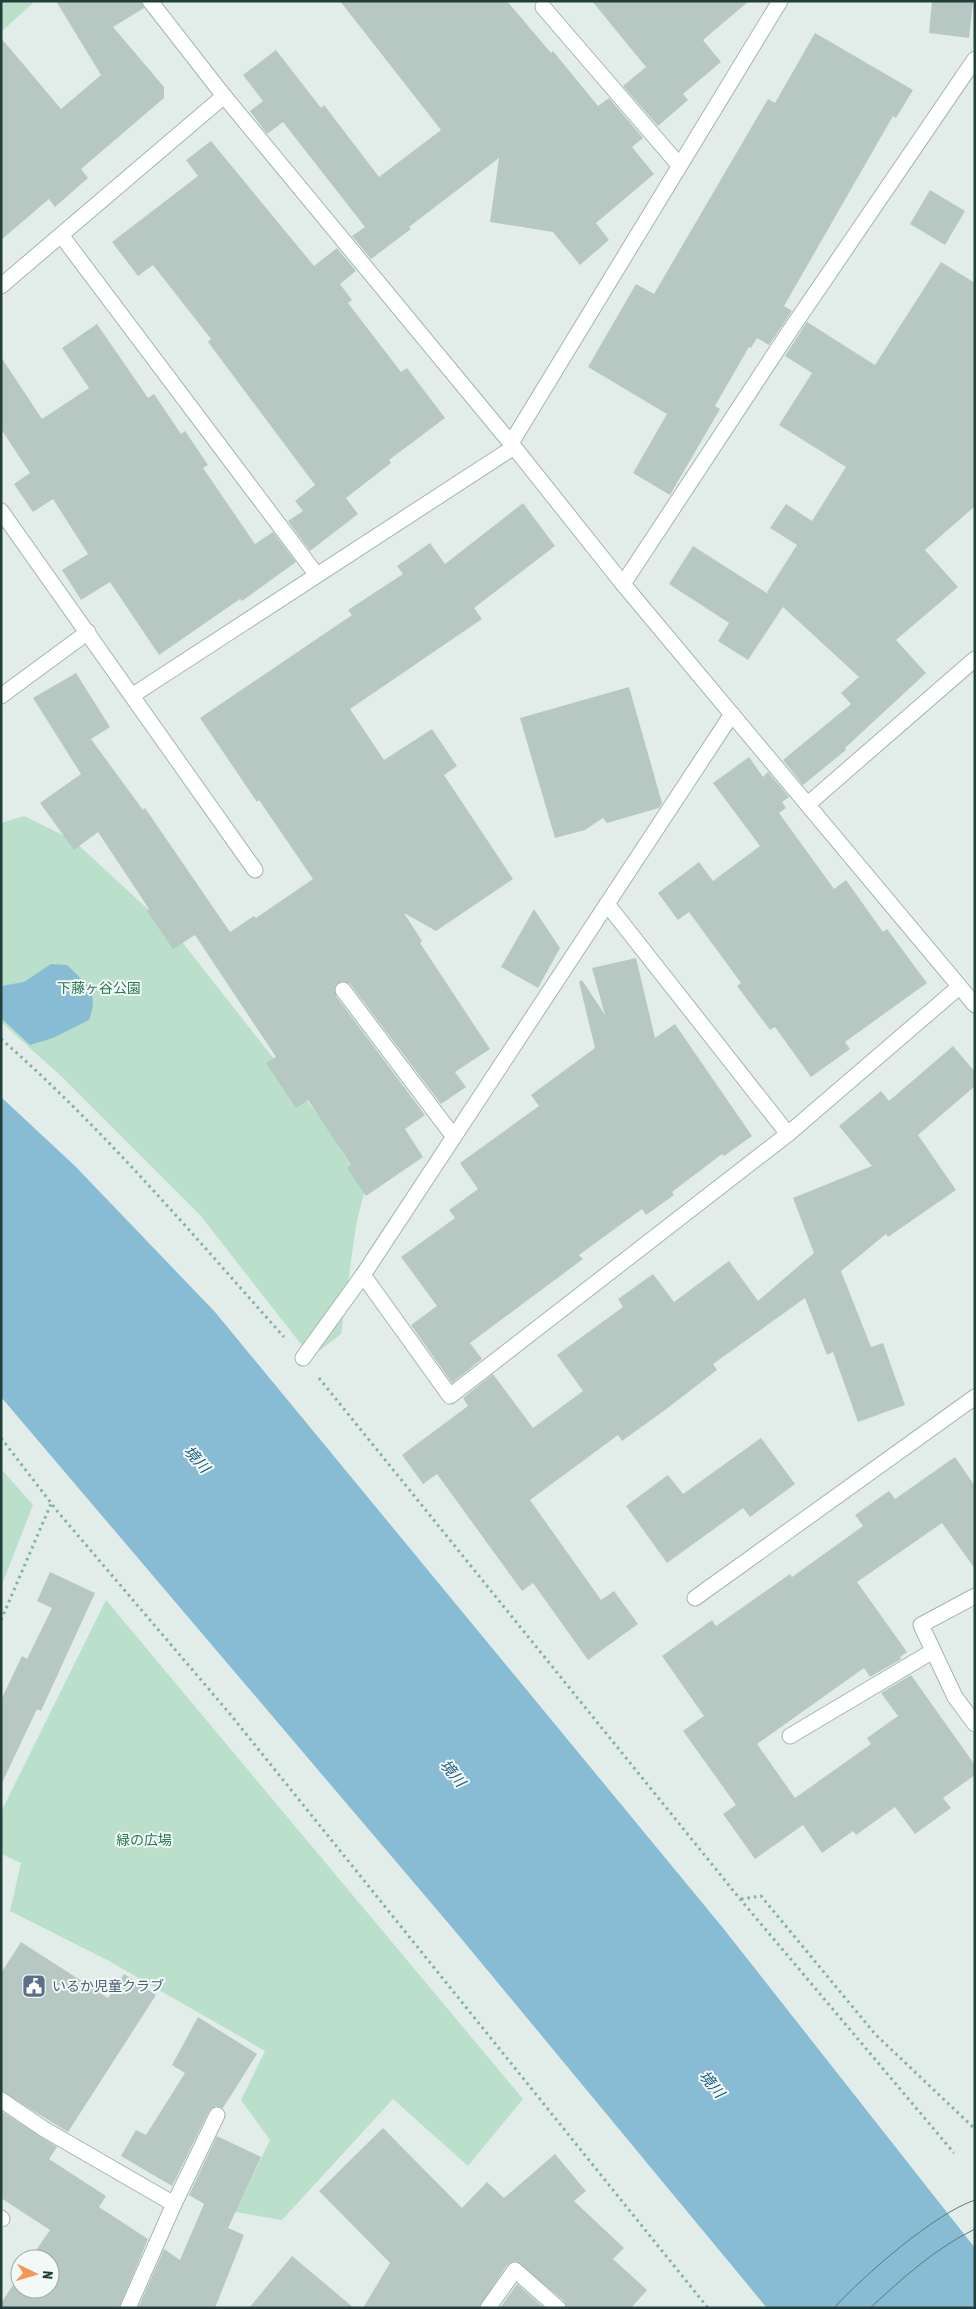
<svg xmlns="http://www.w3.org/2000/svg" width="976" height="2309" viewBox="0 0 976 2309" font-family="'Asap Condensed','Noto Sans JP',sans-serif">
	<rect width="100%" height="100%" fill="#e2ede9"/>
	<g fill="#badfca">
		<path d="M1,1H33V3L1,32Z"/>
		<path d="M24,816L73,840L179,938L325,1124L365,1189L356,1225L341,1334L311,1357L200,1215L61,1076L1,1022V823Z"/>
		<path d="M1,1469L33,1505L1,1587Z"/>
		<path d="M106,1600L523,2099L468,2166L393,2099L282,2220L235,2212L270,2140L241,2100L265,2051L109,1961L10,1911L21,1863L1,1854V1812Z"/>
	</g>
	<g fill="#87bcd4">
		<path d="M51,964L67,965C86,984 100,991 89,1020L53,1038L30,1045L1,1018V986L24,982Z"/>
		<path d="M1,1097L75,1166L215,1312L723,1928L975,2248V2308H767L455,1931L1,1397Z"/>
	</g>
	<g fill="#b7c8c3">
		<path d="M56,1H141L144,8L113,27L164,87V98L81,169L88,178L55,207L49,199L1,240V38L61,109L101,75Z"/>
		<path d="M340,1H507L551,53L553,51L598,106L609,98L643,138L632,147L654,174L596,223L609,240L580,265L553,232L490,222L499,158L409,227L411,229L371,259L352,236L365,227L283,122L267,134L250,111L263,101L243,75L276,50L321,108L324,105L379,177L441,130Z"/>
		<path d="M592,1H749L703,40L721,62L683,94L688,100L658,126L623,86L646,67Z"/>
		<path d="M932,1H973L969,38L929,33Z"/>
		<path d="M815,33L913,90L896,118L893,116L784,306L792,311L769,345L757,338L751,348L749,347L715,406L720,409L670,495L633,473L667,414L588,367L636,284L654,294L768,99L775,103Z"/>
		<path d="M211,141L314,266L337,248L356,271L340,284L352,300L348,303L401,372L407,368L445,418L389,460L391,463L346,498L358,514L310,551L288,521L303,511L295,501L315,485L208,342L211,339L153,265L138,276L112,242L198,176L186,160Z"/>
		<path d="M930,190L965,211L945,245L910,224Z"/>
		<path d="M941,262L975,283V506L925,550L958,587L896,640L926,673L845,748L846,750L803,785L783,760L851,704L841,693L859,677L783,607L748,660L718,641L729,623L669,584L693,546L770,595L767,592L797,545L770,528L786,504L812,521L846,467L779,425L812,373L785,356L807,322L875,365Z"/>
		<path d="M97,324L148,398L154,394L181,434L185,431L208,465L203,468L255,544L273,532L296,562L242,601L240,599L159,655L110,582L81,600L62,570L88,554L53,499L33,512L14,484L30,473L1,429V357L42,419L89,388L62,348Z"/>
		<path d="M523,503L555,546L474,608L482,619L350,709L384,760L432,729L457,766L444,775L513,879L436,931L404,913L422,941L420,943L490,1049L455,1072L466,1087L441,1104L350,984L342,981L335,986L336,996L425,1115L405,1129L423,1157L366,1196L347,1168L351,1165L308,1100L296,1108L266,1063L276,1057L195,935L173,949L147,911L149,909L98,832L74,850L40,803L81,774L33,698L76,673L110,727L91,739L143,810L145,808L230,932L254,916L256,918L313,879L259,800L257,802L200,718L352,615L348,610L403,574L397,566L430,543L445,564Z"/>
		<path d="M629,687L662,803L659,808L607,823L603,818L585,830L555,838L520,718Z"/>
		<path d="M749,757L763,777L768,772L789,797L782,802L786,808L779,813L834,889L846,880L883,932L887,929L927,983L845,1042L850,1049L811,1077L775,1027L770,1030L737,986L741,983L689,912L678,920L658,893L699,862L713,881L760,846L713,783Z"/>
		<path d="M534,909L560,948L538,988L501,967Z"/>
		<path d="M636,958L655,1038L675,1024L752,1136L724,1156L722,1154L672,1192L674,1195L646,1215L642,1209L579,1255L583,1259L470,1343L482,1359L452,1383L411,1325L437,1306L401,1257L455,1218L449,1210L478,1189L460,1163L539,1106L531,1095L595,1048L579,982L582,980L605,1015L592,968Z"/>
		<path d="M953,1046L975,1072V1086L918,1135L956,1190L888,1237L886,1234L841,1271L871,1347L883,1343L905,1405L858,1422L833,1352L827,1355L805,1298L713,1364L717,1370L665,1410L622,1441L618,1435L530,1500L601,1600L614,1591L638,1624L588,1660L533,1583L522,1591L437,1474L423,1484L402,1455L468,1406L463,1398L493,1374L533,1428L583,1391L557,1355L623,1307L618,1299L653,1274L674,1302L729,1261L758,1301L814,1253L793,1198L872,1166L839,1126L881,1091L889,1101Z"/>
		<path d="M761,1438L795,1484L750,1517L743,1508L667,1563L626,1506L668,1475L683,1494Z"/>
		<path d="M955,1457L975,1486V1569L942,1523L857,1582L907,1652L900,1657L901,1659L870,1677L864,1668L757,1744L795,1798L871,1744L867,1738L898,1716L881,1693L911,1675L975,1765V1775L943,1798L951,1808L915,1834L895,1807L856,1835L853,1831L822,1853L803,1825L755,1859L723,1814L736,1805L683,1731L704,1716L662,1656L712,1620L716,1626L790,1574L792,1577L863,1526L855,1515L889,1491L895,1499Z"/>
		<path d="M50,1572L95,1593L41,1711L37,1709L1,1785V1700L22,1656L27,1659L52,1608L37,1601Z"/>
		<path d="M21,1942L108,1998L124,1974L156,1995L68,2132L1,2091V1973Z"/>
		<path d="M198,2017L257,2054L223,2108L216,2106L209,2111L172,2186L121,2156L136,2130L146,2135L185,2073L172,2065Z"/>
		<path d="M1,2111L57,2147L49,2159L106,2196L99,2207L148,2239L119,2308H1V2303L20,2275V2289H50V2259H30L50,2230L1,2198Z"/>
		<path d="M383,2128L462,2208L487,2182L504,2198L555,2154L586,2191L574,2201L624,2248L613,2259L647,2290L631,2308H567L564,2301L516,2261L507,2265L479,2308H363L390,2263L319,2191Z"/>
		<path d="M217,2136L261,2157L228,2228L244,2235L215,2308H138L164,2249L180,2260L204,2204L189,2195Z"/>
		<path d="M292,2256L354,2308H249Z"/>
		<path d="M517,2284L544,2308H500Z"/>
	</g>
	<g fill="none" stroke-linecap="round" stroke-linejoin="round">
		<g stroke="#a4b5b1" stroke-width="17">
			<g id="minor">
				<path d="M150,1L224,96L514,447L623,584L975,1005"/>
				<path d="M543,7L679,165"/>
				<path d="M61,235L316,574"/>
				<path d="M1,286L224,96"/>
				<path d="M511,443L780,1"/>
				<path d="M1,511L255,870"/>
				<path d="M623,584L789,332L975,59"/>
				<path d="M133,695L514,447"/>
				<path d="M1,696L88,632"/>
				<path d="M808,804L975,659"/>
				<path d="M607,904L788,1134"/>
				<path d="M343,990L454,1137"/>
				<path d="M363,1275L450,1396L788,1134L959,987"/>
				<path d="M303,1358L363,1275L732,714"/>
				<path d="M975,1596L921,1625L955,1697L975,1724"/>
				<path d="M695,1598L975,1397"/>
				<path d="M790,1736L933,1651"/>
				<path d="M1,2100L44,2129L174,2204L128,2308"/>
				<path d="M174,2204L217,2115"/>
				<path d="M1,2218L2,2219"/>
				<path d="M488,2308L515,2270L558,2308"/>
			</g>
		</g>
		<g stroke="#81b2aa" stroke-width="3" stroke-dasharray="2.5 4" stroke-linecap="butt">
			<path d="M1,1039C104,1129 193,1235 284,1337"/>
			<path d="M319,1378L740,1899L954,2153"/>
			<path d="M1,1438L58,1512L230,1714L708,2308"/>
			<path d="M1,1620L51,1504"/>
			<path d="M741,1899L761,1896L875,2034L975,2129"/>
		</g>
		<use href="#minor" stroke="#fff" stroke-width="15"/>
		<g stroke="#5b7a77" stroke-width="1">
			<path d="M834,2308C863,2276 935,2213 975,2200"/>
			<path d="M870,2308C903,2278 934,2249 975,2229"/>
		</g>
	</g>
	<defs>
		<g id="civic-square" transform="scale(1.25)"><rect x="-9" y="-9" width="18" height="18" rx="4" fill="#5c6f8a" stroke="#f2f9f7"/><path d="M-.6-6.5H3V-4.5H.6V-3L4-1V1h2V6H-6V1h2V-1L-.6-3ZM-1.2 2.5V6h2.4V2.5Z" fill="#fff"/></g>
	</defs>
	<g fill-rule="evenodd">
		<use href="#civic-square" x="34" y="1986"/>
	</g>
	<g text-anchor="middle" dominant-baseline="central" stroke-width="4" stroke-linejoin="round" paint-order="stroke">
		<g font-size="14" fill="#297754" stroke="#f2f9f7">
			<text x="99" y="988">下藤ヶ谷公園</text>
			<text x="144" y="1840">緑の広場</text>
		</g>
		<g font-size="14" fill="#4e5e75" stroke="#f2f9f7" text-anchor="start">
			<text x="52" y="1986">いるか児童クラブ</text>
		</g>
		<g font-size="15" font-style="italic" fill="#185c7d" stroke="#f2f9f7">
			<text transform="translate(197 1459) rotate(48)">境川</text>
			<text transform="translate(453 1773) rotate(50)">境川</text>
			<text transform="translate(712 2084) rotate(50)">境川</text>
		</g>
	</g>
	<rect width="976" height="2309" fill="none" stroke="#213e3b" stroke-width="5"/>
	<g transform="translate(35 2274) rotate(95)"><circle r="24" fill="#f2f9f7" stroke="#9eaeac"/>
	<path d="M0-4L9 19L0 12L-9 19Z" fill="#f79755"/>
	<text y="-8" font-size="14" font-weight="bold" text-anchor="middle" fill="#213e3b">N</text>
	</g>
</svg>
